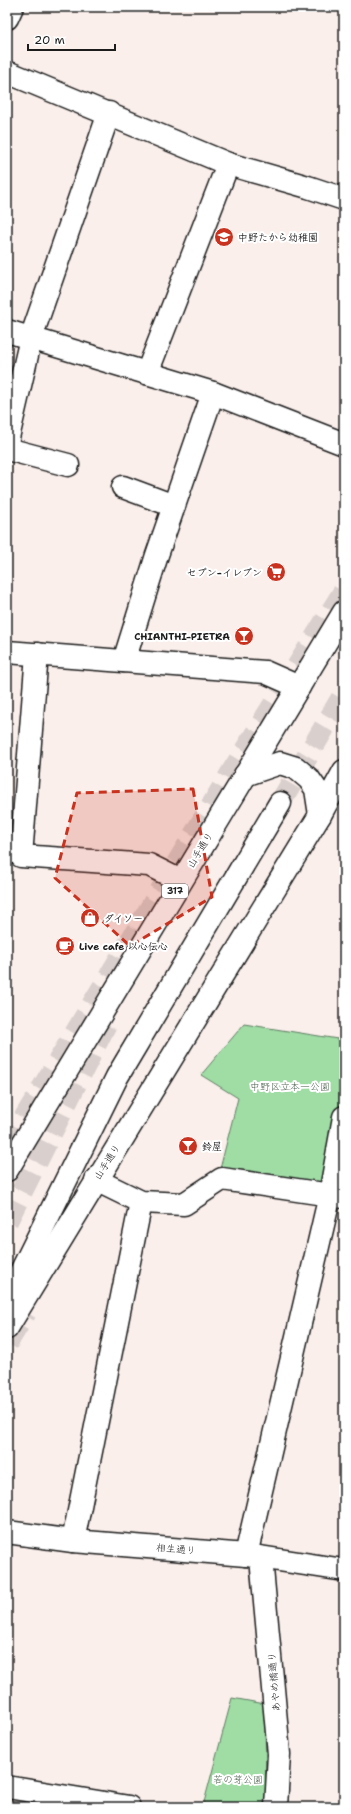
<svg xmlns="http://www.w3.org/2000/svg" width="351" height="1814" viewBox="0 0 351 1814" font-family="'Shantell Sans','Klee One',sans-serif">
	<rect width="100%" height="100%" fill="#faefeb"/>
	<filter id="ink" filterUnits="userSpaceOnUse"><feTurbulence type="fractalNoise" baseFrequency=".025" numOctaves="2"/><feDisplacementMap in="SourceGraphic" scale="8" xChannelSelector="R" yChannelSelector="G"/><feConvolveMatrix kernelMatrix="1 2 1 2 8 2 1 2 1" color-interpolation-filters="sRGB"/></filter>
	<g filter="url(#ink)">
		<g fill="#9fdda5" stroke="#5e7c60">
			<path d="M244,1024L344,1040V1085L326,1190L220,1169L238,1098L201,1075Z"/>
			<path d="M232,1698L265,1704L266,1807L203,1806Z"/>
		</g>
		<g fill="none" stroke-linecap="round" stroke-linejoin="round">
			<g stroke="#d9cfcc" stroke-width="22" stroke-dasharray="22 11" stroke-linecap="butt">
				<path d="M280,803L344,694"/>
				<path d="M7,1147L233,770L344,591"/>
				<path d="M7,1221L109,1018"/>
				<path d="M7,1343L26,1312"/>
			</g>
			<g stroke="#1c1c1c" stroke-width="25">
				<g id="minor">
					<path d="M7,18L12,7"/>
					<path d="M7,72L228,164L308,187L344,199"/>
					<path d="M7,331L213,393L344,444"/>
					<path d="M147,373L228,164"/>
					<path d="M7,442L31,338L109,113"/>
					<path d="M7,449L68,465"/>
					<path d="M123,487L174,506"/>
					<path d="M7,652L265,672L299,687"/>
					<path d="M37,654L21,856L149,865L181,881"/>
					<path d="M124,661L157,555L213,393"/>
					<path d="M96,1180L141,1202L184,1204L222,1179L344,1197"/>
					<path d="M7,1532L73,1541L246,1555L344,1570"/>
					<path d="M73,1541L141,1202"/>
					<path d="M246,1555L330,1195L344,1117"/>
					<path d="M261,1558L279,1754L276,1807"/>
					<path d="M7,1787L129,1807"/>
				</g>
			</g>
			<g stroke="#1c1c1c" stroke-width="25">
				<g id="major">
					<path d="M245,775L280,763L296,768L309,779L316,789L320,815"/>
					<path d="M7,1170L344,612"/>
					<path d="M7,1328L320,815L344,771"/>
				</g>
			</g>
			<g stroke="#1c1c1c" stroke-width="25">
				<path id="highway" d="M7,1300L117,1077L280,803"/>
			</g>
			<use href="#minor" stroke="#fff" stroke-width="22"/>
			<use href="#major" stroke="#fff" stroke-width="22"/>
			<use href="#highway" stroke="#fff" stroke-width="22"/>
		</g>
	</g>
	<path fill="#c8321e" fill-opacity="0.2" stroke="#c8321e" stroke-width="3" stroke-dasharray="8 5" stroke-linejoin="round" d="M193,789L212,897L130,946L55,878L77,793Z"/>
	<defs>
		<g id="school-disc" transform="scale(1)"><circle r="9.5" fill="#c8321e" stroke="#fff"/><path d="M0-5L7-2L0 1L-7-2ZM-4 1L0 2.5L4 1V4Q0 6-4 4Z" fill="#fff"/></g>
		<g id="supermarket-disc" transform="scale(1)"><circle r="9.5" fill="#c8321e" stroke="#fff"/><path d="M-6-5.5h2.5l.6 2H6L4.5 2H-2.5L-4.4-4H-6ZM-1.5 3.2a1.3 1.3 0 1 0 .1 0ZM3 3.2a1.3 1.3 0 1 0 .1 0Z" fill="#fff"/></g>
		<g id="bar-disc" transform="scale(1)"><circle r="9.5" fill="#c8321e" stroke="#fff"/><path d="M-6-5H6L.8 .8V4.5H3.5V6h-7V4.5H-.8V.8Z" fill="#fff"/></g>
		<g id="shop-disc" transform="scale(1)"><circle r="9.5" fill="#c8321e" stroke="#fff"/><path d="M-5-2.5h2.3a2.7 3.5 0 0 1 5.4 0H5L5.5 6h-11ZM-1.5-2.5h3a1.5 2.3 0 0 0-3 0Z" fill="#fff"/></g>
		<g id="cafe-disc" transform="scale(1)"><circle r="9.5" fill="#c8321e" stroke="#fff"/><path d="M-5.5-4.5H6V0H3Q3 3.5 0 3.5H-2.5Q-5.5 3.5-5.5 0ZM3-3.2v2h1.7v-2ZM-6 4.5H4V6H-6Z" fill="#fff"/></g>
	</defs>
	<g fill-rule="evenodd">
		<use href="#school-disc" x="224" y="237"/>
		<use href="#supermarket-disc" x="276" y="572"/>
		<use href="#bar-disc" x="244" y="636"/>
		<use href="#shop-disc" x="90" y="918"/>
		<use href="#cafe-disc" x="65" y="946"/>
		<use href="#bar-disc" x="188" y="1146"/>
	</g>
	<g text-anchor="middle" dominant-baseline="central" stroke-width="4" stroke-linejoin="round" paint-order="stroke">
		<rect fill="#fff" stroke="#606060" stroke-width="1" x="162" y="884" width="26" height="14" rx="3"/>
		<g font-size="9" font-weight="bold" fill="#1c1c1c">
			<text x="175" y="891">317</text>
		</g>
		<g font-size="10" font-weight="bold" fill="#1c1c1c" stroke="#fff" text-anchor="start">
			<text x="238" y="237">中野たから幼稚園</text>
			<text x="262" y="572" text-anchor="end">セブン-イレブン</text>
			<text x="230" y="636" text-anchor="end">CHIANTHI-PIETRA</text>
			<text x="104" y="918">ダイソー</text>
			<text x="79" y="946">Live cafe 以心伝心</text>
			<text x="202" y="1146">鈴屋</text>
		</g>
		<g font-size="10" fill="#1c1c1c" stroke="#fff">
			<text transform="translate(200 850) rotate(-59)">山手通り</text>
			<text transform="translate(107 1162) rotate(-58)">山手通り</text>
			<text transform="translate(176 1549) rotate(5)">相生通り</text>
			<text transform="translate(274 1682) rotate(-95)">あやめ橋通り</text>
		</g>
		<g font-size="10" fill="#4a604c" stroke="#fff">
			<text x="290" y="1086">中野区立本一公園</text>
			<text x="238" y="1779">若の芽公園</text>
		</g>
	</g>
	<rect width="351" height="1814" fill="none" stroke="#fff" stroke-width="24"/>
	<rect x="12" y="12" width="327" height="1790" fill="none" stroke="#1c1c1c" stroke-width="1.5" filter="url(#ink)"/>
	<path d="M28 44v6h87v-6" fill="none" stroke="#1c1c1c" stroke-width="2"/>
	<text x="34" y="44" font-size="12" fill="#1c1c1c" stroke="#ffffff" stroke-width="3" paint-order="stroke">20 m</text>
</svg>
